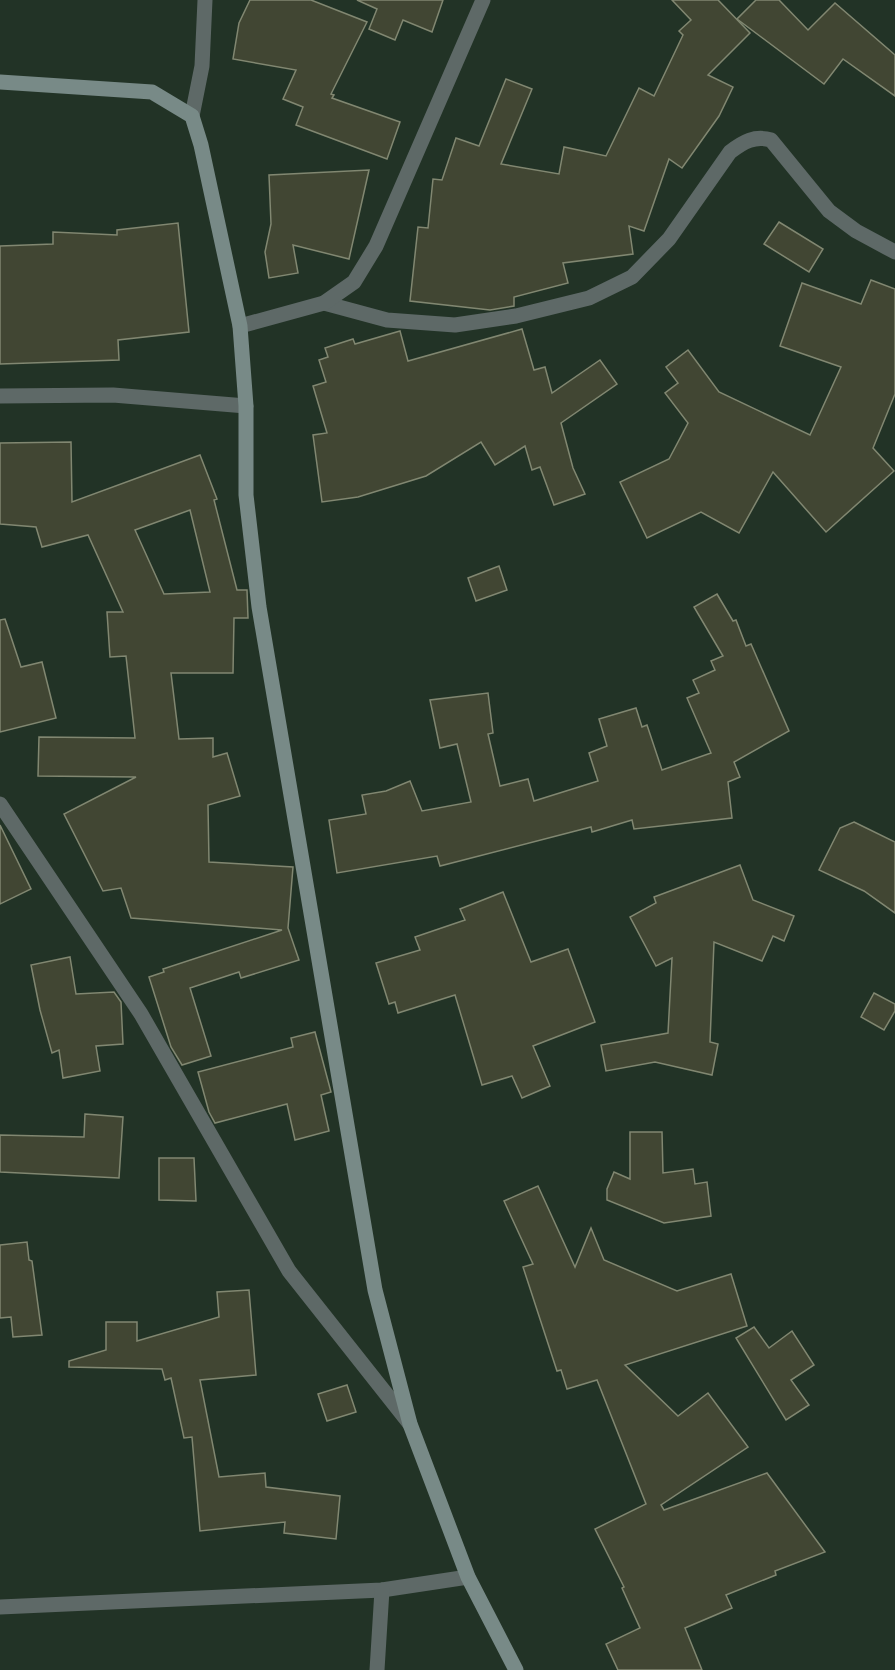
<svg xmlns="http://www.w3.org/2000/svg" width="895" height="1670" viewBox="0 0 895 1670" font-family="'Public Sans',sans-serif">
	<rect width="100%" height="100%" fill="#223326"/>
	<g fill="#414633" stroke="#818771" stroke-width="1.5" fill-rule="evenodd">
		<path d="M250,0H311L367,22L331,94L334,95L332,98L400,122L387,159L296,125L303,107L283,99L296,70L233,59L239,23Z"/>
		<path d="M357,0H443L432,32L403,20L395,40L369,29L377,9Z"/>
		<path d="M672,0H718L750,33L708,75L733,87L719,116L682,168L669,159L644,231L629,226L633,254L563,263L568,283L514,297V306L490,310L410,301L418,227L428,228L433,179L442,180L456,138L479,146L506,79L532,89L501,164L559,174L564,147L606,156L639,88L654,96L683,35L679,31L691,20Z"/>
		<path d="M756,0H779L808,30L835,3L895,55V96L843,59L824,84L737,19Z"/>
		<path d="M369,170L349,259L293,245L298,273L269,278L265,252L271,224L269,175Z"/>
		<path d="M779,222L823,249L809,272L764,244Z"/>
		<path d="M178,223L189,332L118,340L119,360L0,364V246L53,244V232L117,235V230Z"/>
		<path d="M871,280L895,289V394L873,448L894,471L826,532L773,472L739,533L701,512L647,538L620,482L669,459L688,423L665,393L678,383L666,367L688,350L719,392L810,435L841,367L780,346L802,283L861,304Z"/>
		<path d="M522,329L534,370L545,367L552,393L600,360L617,384L561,423L573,468L585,494L554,505L540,467L532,470L525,446L495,465L481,442L426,476L358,497L322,502L313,435L327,433L313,386L326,382L319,360L328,357L325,348L353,339L355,344L400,331L408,361Z"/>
		<path d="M71,442L72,502L200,455L217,499L214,500L237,590H247L248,618H234L233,673H171L179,739L213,738V757L227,753L240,796L208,805L209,862L293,867L288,928L299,960L241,978L239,972L190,988L211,1056L182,1065L171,1047L149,977L164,972L163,969L282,930L131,918L121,888L103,891L64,814L136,777L38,776L39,737L135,738L126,656L110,657L107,612H123L88,535L42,547L36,527L0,524V443ZM190,510L210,592L164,594L135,530Z"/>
		<path d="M499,566L507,590L476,601L468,578Z"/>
		<path d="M717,594L733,621L736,620L746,646L751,644L789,731L734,762L740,777L728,782L732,818L634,829L632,820L592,832L591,827L440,866L437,856L337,873L329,820L366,814L362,795L386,791L410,781L422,811L471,802L457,744L440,748L430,700L488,693L493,733L488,734L500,786L528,779L534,801L598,781L589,753L607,746L599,719L636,708L642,727L647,725L662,770L711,753L687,698L699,693L693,680L715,670L711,661L723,656L694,607Z"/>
		<path d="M5,619L21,667L42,662L56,718L0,732V620Z"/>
		<path d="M854,822L895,842V913L864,891L819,870L840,828Z"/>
		<path d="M0,825L31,889L0,904Z"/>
		<path d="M740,865L753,900L794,916L784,941L773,936L762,961L714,942L710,1042L718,1044L712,1075L655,1062L606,1071L601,1045L668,1033L672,958L656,966L630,917L656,903L654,897Z"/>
		<path d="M503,892L531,962L568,949L595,1022L533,1046L550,1086L522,1098L512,1076L482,1085L455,995L398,1013L395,1002L389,1004L376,963L420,950L415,937L465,920L460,909Z"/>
		<path d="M70,957L76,994L114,992L121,1002L123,1044L96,1046L100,1071L63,1078L59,1050L52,1053L40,1010L31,965Z"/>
		<path d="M874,993L895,1004V1011L884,1030L861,1017Z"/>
		<path d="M315,1032L331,1092L321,1095L329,1131L295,1140L287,1104L215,1123L209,1112L198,1072L293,1047L291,1038Z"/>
		<path d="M85,1114L123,1117L119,1178L0,1172V1135L84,1137Z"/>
		<path d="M630,1132H662L663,1173L693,1169L695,1184L707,1182L711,1216L664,1223L607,1200V1189L614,1172L630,1179Z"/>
		<path d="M159,1158H194L196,1201L159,1200Z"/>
		<path d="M538,1186L575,1267L591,1228L604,1260L677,1291L731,1274L747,1326L625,1365L678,1416L708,1393L748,1447L661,1505L664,1510L767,1473L825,1552L775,1571L776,1575L726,1595L732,1608L685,1628L702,1670H618L606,1644L640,1628L622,1588L624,1587L595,1529L646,1504L597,1380L567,1389L561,1370L557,1371L523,1267L533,1264L504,1201Z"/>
		<path d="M27,1242L29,1260L32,1261L42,1335L13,1337L11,1317L0,1318V1245Z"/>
		<path d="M249,1290L256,1375L200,1380L219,1477L265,1473L266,1487L340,1496L336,1539L284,1533L285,1522L200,1531L192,1437L184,1438L171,1378L165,1380L162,1369L69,1367V1361L106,1350V1322H137V1341L219,1317L217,1292Z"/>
		<path d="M754,1327L769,1348L792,1331L814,1365L791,1380L809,1405L786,1420L736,1338Z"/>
		<path d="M347,1385L356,1412L327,1421L318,1394Z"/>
	</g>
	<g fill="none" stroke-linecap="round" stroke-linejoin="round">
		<g stroke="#5e6967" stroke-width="15">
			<path d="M192,116L202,66L205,0"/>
			<path d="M324,303L387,320L455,325L516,316L589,298L632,277L669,239L730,152C743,142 755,135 771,140L829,211L856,231L895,252"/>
			<path d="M240,326L324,303L354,282L376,246L483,0"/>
			<path d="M0,396L113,395L246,406"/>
			<path d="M0,804L141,1014L289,1271L410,1424"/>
			<path d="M0,1607L382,1590L468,1577"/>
			<path d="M377,1670L382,1590"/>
		</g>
		<path stroke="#788a87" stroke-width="15" d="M0,82L152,92L192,116L201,145L240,326L246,406V495L259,607L375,1290L410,1424L468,1577L516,1670"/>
	</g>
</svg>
